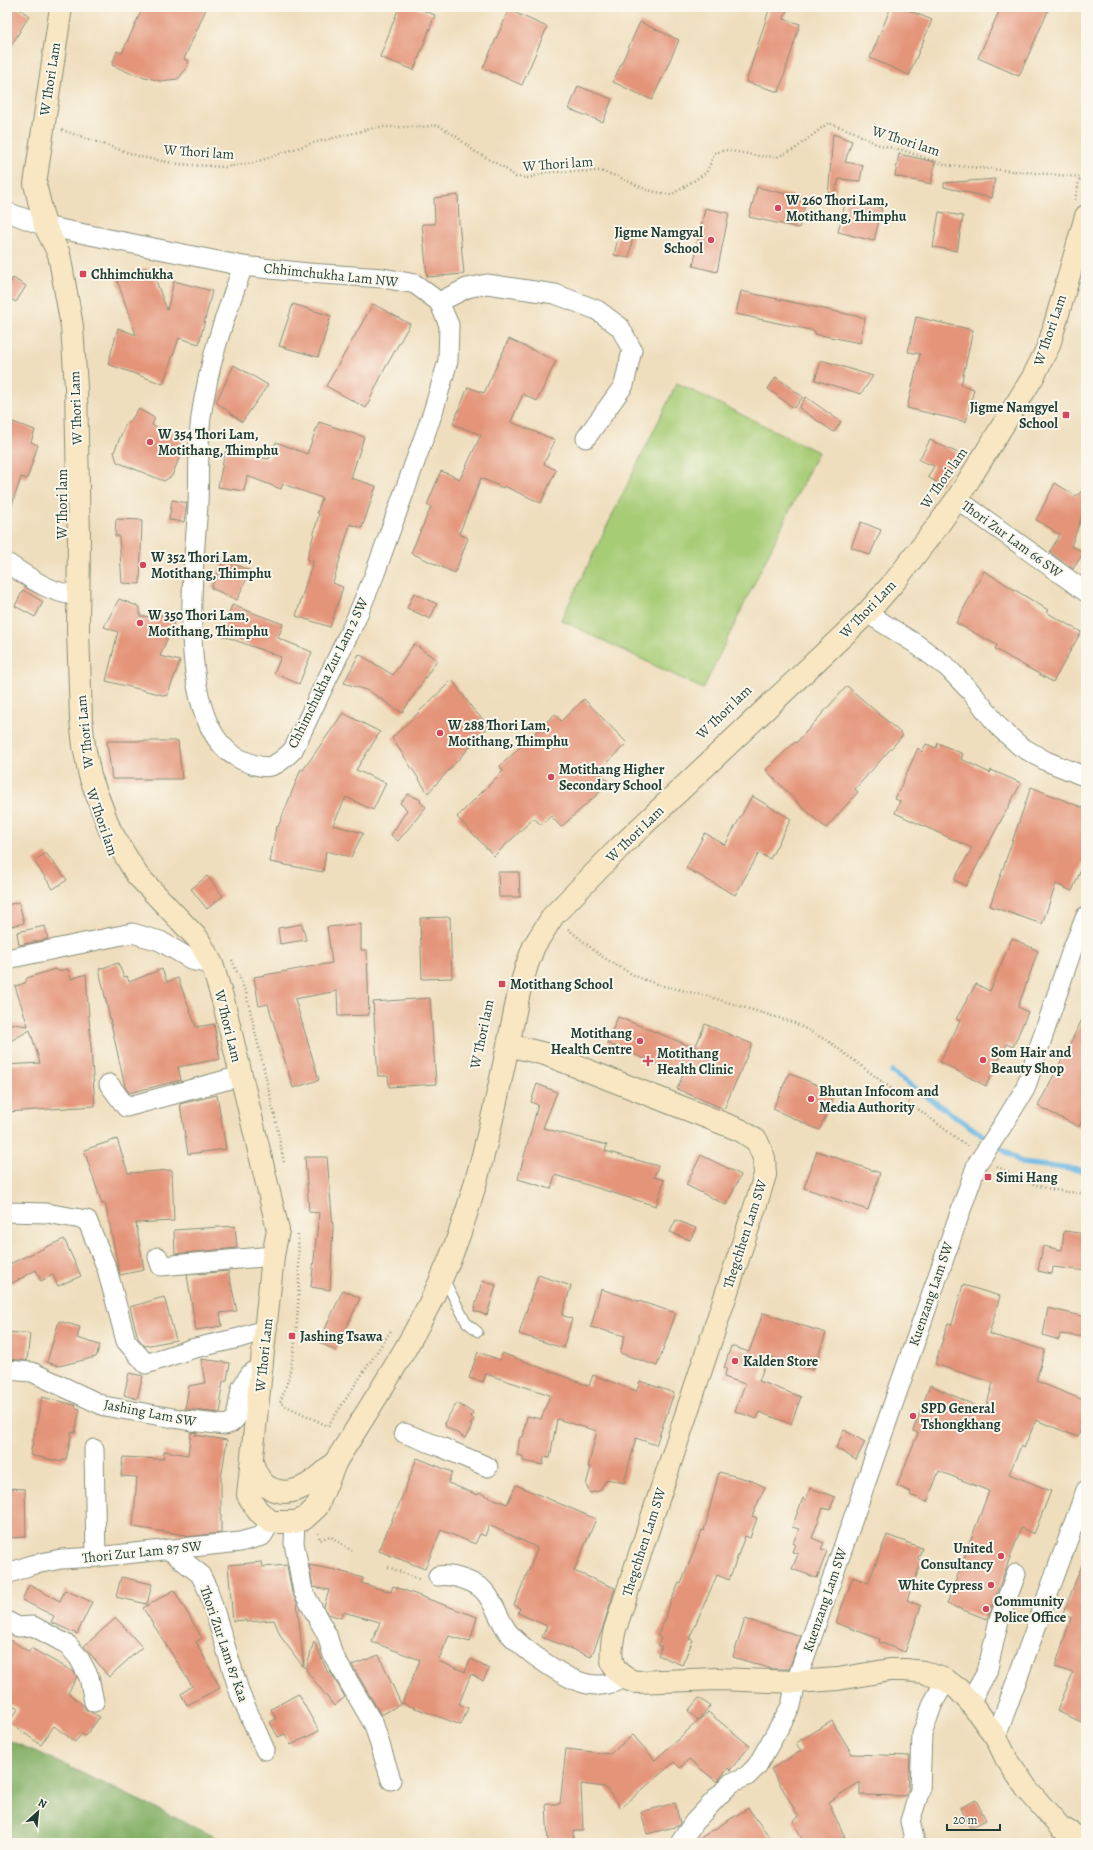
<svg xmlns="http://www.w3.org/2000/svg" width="1093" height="1850" viewBox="0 0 1093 1850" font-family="Alegreya,serif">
	<rect width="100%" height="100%" fill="#fbf7ec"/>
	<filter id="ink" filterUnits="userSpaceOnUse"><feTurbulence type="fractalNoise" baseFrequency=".025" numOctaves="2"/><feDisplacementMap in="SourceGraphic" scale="8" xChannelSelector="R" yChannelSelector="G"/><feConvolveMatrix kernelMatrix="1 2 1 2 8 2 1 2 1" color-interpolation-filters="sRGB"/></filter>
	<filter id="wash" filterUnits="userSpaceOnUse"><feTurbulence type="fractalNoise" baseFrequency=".012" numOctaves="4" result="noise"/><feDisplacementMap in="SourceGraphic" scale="16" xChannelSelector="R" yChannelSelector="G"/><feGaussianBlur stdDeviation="0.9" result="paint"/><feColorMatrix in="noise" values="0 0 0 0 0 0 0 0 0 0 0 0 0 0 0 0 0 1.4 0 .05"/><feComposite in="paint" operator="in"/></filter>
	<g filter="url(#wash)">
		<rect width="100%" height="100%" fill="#efdebd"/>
		<path fill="#a7cc76" stroke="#638455" d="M677,383L818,452L703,689L561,620Z"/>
		<path fill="#85b067" stroke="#52764e" d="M7,1740L40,1753L228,1843H7Z"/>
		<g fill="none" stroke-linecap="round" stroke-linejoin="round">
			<path stroke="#69b7e3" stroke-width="5.5" d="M892,1072L1022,1163L1086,1171"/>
		</g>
		<g id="blocks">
			<g fill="#e49479">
				<path d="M7,7H17L29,16L7,53Z"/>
				<path d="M143,7H207L184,59L189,61L186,69L178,79L160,81L130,73L112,65L117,51L122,53Z"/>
				<path d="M399,7H414L435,15L414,70L380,57Z"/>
				<path d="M770,7H788L784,19L800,24L779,92L746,82Z"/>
				<path d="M891,7H901L932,20L909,75L870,58Z"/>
				<path d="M1001,7H1038L1048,11L1019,76L978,58Z"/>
				<path d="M509,10L547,27L522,85L483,68Z"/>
				<path d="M640,22L679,40L652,100L613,82Z"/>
				<path d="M578,86L612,99L603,122L569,109Z"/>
				<path d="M833,134L852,141L845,162L863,165L860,181L839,179L833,198L828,197Z"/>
				<path d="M899,154L935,162L931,184L895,176Z"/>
				<path d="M995,179L992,198L944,187V183Z"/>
				<path d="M757,187L807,199L799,228L749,217Z"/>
				<path d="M458,195L459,222L464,274L427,277L422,224H435L434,198Z"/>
				<path d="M846,200L882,208L874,241L838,232Z"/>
				<path d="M705,208L729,213L717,272L693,266Z"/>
				<path d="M939,212L963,216L957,251L933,247Z"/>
				<path d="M619,234L633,236L629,258L614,255Z"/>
				<path d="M147,268L149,274L153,273L167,310L174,281L212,291L199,344L179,338L163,384L108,364L118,328L136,335L116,277Z"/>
				<path d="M13,278L26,286L16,302L7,297V288Z"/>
				<path d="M741,291L865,318L860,343L815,334V331L736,314Z"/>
				<path d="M293,304L331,316L318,357L279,346Z"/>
				<path d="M373,304L410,324L383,372L366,408L326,386Z"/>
				<path d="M916,317L973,330L961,385L974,389L966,422L907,408L920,354L908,352Z"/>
				<path d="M509,339L556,361L537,401L523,394L511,422L555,440L544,464L556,470L541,503L504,486L503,488L481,478L459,534L468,538L455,573L411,553L431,507L427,505L441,471L460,479L481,435L453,424L468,387L484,393Z"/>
				<path d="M821,360L873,376L861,394L815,380Z"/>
				<path d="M234,365L268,385L242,422L216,402Z"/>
				<path d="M776,377L803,397L794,408L768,389Z"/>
				<path d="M806,397L841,422L834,432L799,408Z"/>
				<path d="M138,409L155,418L152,425L180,437L183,448L172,476L164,481L117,462L114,452L126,423L132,419Z"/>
				<path d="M7,420L35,430L31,442L38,445L27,479L21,477L10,511H7Z"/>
				<path d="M319,422L364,437L351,478L376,486L362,528L350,524L333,583L343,587L330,627L296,616L313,561L307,560L319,514L317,513L322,498L283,484L281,489L247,476L244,491L218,487L225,452L269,459L276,442L307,454Z"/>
				<path d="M930,440L960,454L941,485L928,477L934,466L919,460Z"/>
				<path d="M1055,483L1076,496L1086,488V505L1071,546L1084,552L1073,569L1050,552L1060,534L1052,531V529L1036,520Z"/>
				<path d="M172,500L187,503L184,522L169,520Z"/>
				<path d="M116,519L142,520L140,584L122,583L119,536H115Z"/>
				<path d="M861,522L881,530L870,555L851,547Z"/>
				<path d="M224,559L250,571L237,600L211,588Z"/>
				<path d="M984,571L1048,610L1046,612L1081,632L1053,682L995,649L997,645L956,623Z"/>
				<path d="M23,590L43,602L35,617L15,606Z"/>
				<path d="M414,593L437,604L430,619L407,608Z"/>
				<path d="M119,599L140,607V616L153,617L154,612L175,620L160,656L180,661L167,696L106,681L118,632L104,627Z"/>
				<path d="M232,605L283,624L278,638L312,652L299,684L274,673L281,657L221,635Z"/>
				<path d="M414,644L437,660L402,713L369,691L344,683L359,654L393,675Z"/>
				<path d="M452,680L473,709L489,726L428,793L392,738Z"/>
				<path d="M847,686L903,735L855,789L858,792L826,828L802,807L766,770L795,742L796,743Z"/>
				<path d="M584,699L627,743L598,771L610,783L561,827L551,816L541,825L534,818L494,856L457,817L503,771L500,766L555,714L561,721Z"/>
				<path d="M343,713L380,732L356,770L386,783L373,810L346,797L333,825L363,833L351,857L326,851L323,872L270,862L276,827H278L301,769L303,770Z"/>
				<path d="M107,741H178L182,779H112Z"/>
				<path d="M938,743L963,754L961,759L990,773L991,770L1021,783L966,886L954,880L972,848L895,813L900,801L895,799L918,748L922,752L926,744L936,748Z"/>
				<path d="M1031,787L1086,809V858L1072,891L1056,884L1042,924L990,906Z"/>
				<path d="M408,794L421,800L420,802L426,807L398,841L391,835L407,810L400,803Z"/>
				<path d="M752,796L791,819L770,859L759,853L735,895L686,868L705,833L725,845Z"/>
				<path d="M46,853L67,880L53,889L34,861Z"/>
				<path d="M498,872H519L520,897H499Z"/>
				<path d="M207,876L223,896L207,909L191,889Z"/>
				<path d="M19,902L24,923L7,927V905Z"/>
				<path d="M450,917L452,978L422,979L420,918Z"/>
				<path d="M302,924L306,940L280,944L278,928Z"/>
				<path d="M361,924V950H367L369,1015L338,1016L337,991L295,999L319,1080L293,1088L268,1004L259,1006L254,977L332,963L327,927Z"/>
				<path d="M45,926L48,939L19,945L17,932Z"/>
				<path d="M1012,938L1038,951L1018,1007L1028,1012L1013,1047L1007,1044L986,1086L940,1062L960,1021L956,1019L976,984L990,991Z"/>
				<path d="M118,963L124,977L127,976L129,982L162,969L167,982L178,978L196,1027L214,1024L220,1059L178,1067L181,1080L129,1093L125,1087L99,969Z"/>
				<path d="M55,969L58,971L68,969L71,979L86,974L95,1106L7,1112V1065L40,1063L30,1030L7,1043V1023L28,1026L15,986L25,983L27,978Z"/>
				<path d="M430,998L436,1084L389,1087L388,1076H378L373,1002Z"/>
				<path d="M1086,1012V1112L1079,1127L1038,1106Z"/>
				<path d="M618,1017L695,1048L705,1024L752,1044L724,1109L677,1089L683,1075L607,1043Z"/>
				<path d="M789,1073L836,1093L819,1130L773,1109Z"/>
				<path d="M537,1084L557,1092L543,1128L607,1145L605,1151L658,1166L654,1177L664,1180L656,1206L555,1175L551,1189L518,1179L538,1105L531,1102Z"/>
				<path d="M217,1095L226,1149L188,1154L180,1104Z"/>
				<path d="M117,1139L128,1173L172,1170L174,1221L136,1223L144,1270L120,1275L105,1203L102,1204L84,1150Z"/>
				<path d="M817,1151L880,1173L868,1210L804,1188Z"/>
				<path d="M701,1155L741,1175L726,1205L686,1185Z"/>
				<path d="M305,1157H327L333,1227L330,1290L311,1287L319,1213L309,1212Z"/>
				<path d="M676,1220L696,1228L690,1240L670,1232Z"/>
				<path d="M235,1226L237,1248L175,1254L174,1230Z"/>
				<path d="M1064,1231L1086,1234V1271L1053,1267L1052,1274L1038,1271L1043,1246L1062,1250Z"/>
				<path d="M64,1239L81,1276L58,1286L53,1275L41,1281L36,1270L7,1286V1265Z"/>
				<path d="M228,1271L237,1311L220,1313L222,1326L196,1330L187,1275Z"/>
				<path d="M538,1275L571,1286L562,1315L572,1319L563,1348L519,1334Z"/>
				<path d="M482,1281L496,1285L487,1315L474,1311Z"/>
				<path d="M963,1285L1000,1296L989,1334L1045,1350L1036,1381L1086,1401V1417L1078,1437L1036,1420L1024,1448L1021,1446L1009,1474L1051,1491L1034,1534L1021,1528L987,1619L947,1604L989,1491L939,1471L927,1502L910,1495L911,1492L897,1486L918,1433L913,1431L930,1385L985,1410L993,1383L935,1364L948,1323L952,1324Z"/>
				<path d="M601,1289L676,1313L657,1366L620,1353L625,1336L591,1327Z"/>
				<path d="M343,1290L360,1298L336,1351L319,1342Z"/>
				<path d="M164,1297L176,1340L145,1346L138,1338L130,1307Z"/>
				<path d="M1048,1308L1086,1317V1337L1060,1334L1059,1340L1043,1335Z"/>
				<path d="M763,1313L826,1333L813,1370L768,1356L759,1381L801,1397L791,1424L759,1412L757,1419L735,1411L745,1384L724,1377L727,1368H724L731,1346L749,1352Z"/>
				<path d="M59,1321L80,1327L77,1338L100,1345L96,1357L59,1366L47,1362Z"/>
				<path d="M7,1332L30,1334L27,1361L7,1359Z"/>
				<path d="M478,1352L500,1360L502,1353L589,1386L593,1375L637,1391L640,1381L674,1393L656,1445L636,1438L624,1483L607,1479L599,1491L590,1493L586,1485L591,1467H588L597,1431L557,1419L550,1458L544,1457L543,1465L523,1461V1456L517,1455L520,1437H523L527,1416L541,1419L550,1395L486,1374L483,1382L469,1378Z"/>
				<path d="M201,1359L230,1363L227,1380L223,1382L220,1399L222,1402L220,1413L185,1409L189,1386L205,1383Z"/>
				<path d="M129,1373L143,1376L137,1399L124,1395Z"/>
				<path d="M42,1397L75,1405L76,1408L80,1409L75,1433L72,1432L66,1460H63L62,1462L30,1455Z"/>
				<path d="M457,1403L473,1413L471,1417L474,1419L470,1425L472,1426L465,1438L445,1426L446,1424L444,1423Z"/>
				<path d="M844,1430L865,1442L856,1460L836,1448Z"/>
				<path d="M191,1432L198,1433L195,1435L227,1440L221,1479V1533L186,1537V1535L133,1527L137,1477L121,1476L123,1457L163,1459L164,1451L188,1455Z"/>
				<path d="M417,1458L452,1472L448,1483L478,1495L479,1493L507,1504L516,1485L596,1519L574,1571L615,1588L602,1630L591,1657L542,1637L547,1626L518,1613L520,1608L514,1605L537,1550L536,1547L489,1525L485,1536L480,1534L475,1544L441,1530L425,1569L379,1551L395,1512H396Z"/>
				<path d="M719,1472L750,1480L765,1487L752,1516L757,1518L750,1538L745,1536L729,1580L717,1575L689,1639L693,1640L682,1665L658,1655L662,1647L658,1645L661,1638L657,1636L667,1616L665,1615L679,1583L681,1584L702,1530L704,1531Z"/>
				<path d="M7,1488L25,1489L26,1537L7,1538Z"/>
				<path d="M810,1488L835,1497L830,1510L823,1508L812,1538L824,1543L821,1549L827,1551L817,1578L792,1569L798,1554L792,1552L795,1544L793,1543L799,1529L792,1527L803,1498L806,1500Z"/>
				<path d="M887,1535L922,1548L918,1559L922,1561L907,1600L921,1606L905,1652L879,1642L880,1639L836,1623L853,1577L868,1583Z"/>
				<path d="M1085,1557H1086V1724L1057,1711L1073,1673L1055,1667L1071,1618L1063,1614Z"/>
				<path d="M262,1562L263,1567L287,1565L292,1593L297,1602L304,1668L281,1637L274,1620L246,1622V1620L233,1621L228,1565Z"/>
				<path d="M309,1565L336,1570L363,1578L361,1583L391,1592L393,1586L477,1617L470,1642L449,1636L438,1661L466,1672L465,1671L471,1659L489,1669L483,1681L471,1674L459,1704L468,1708L461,1725L402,1703L420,1660L372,1642L380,1622L343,1612L341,1618L328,1614L324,1607L329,1590L313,1587Z"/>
				<path d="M121,1577L152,1584L147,1604L116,1597Z"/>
				<path d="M29,1585L60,1601L65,1590L92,1602L77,1634L51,1622L54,1616L22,1600Z"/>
				<path d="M174,1590L202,1638L196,1642L220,1688L187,1705L181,1694L192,1686L143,1608Z"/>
				<path d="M116,1618L142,1647L109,1677L84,1646Z"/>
				<path d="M745,1619L801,1636L789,1669H772L733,1657Z"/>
				<path d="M7,1638L29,1652L31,1648L74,1672L77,1677L68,1693L83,1705L86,1710L100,1717L85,1736L82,1734L75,1742L54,1726L41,1745L9,1722L19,1708L7,1703Z"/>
				<path d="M314,1641L328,1673L330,1671L345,1697L334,1706L306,1670Z"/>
				<path d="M379,1655L401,1704L381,1715L352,1665Z"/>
				<path d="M298,1694L319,1731L291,1745L285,1734L278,1737L270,1722L276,1719L271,1709Z"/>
				<path d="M699,1698L710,1706L698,1720L688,1711Z"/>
				<path d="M708,1712L750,1746L730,1770L728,1768L717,1782L689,1759L680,1768L674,1762L621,1808L605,1787L581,1784L583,1831H573L574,1843H548L546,1804H560L566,1749L610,1754L633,1735L655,1760Z"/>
				<path d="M832,1721L852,1754L910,1756L908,1790L906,1796L860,1795V1782L828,1802L845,1837L833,1843H804L793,1820L799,1817L771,1769L801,1751L796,1743Z"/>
				<path d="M976,1800L986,1820L970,1828L961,1808Z"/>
				<path d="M675,1803L680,1823L678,1826L647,1834L641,1812Z"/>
				<path d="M748,1808L774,1843H693L694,1842Z"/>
			</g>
		</g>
	</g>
	<g filter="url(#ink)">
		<use href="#blocks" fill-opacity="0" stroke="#878e78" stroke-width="1"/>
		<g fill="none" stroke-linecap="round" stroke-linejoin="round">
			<g stroke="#878e78" stroke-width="11">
				<path id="service" d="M444,1279L466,1322L478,1332"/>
			</g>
			<g stroke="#878e78" stroke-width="21">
				<g id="minor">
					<path d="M7,212L45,226L243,266L308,273L383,278L415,284L439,302L449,325L448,361L433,412L374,576L355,621L293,750C273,770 266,771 240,759C173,727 194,567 198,505C199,479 198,453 200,427C201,411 205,394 208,379C216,340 230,303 243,266"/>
					<path d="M439,302L467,288L487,284L555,294L597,310L620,327L632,350L624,385L586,438"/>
					<path d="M957,499L1086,592"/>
					<path d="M7,563C29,577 50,594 77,595"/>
					<path d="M867,613L916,644L947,667L972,693L999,727L1020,746L1046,761L1086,777"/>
					<path d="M7,959L132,933L160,941L194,961L212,964"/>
					<path d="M109,1084L126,1107L241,1076"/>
					<path d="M1001,1128L1025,1089L1072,950L1086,916"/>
					<path d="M7,1212L46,1213L87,1220L107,1269L126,1341L146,1364L191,1349L239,1338L267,1329"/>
					<path d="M158,1257L161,1266L273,1256"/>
					<path d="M7,1370L32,1372L104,1406L191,1421L225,1425L231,1423L236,1418L241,1389L245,1382L250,1374L263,1366"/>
					<path d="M404,1433L441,1447L488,1467"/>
					<path d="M94,1449L96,1557"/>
					<path d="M295,1522L294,1543L303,1591L327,1635L333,1655L374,1725L391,1780"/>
					<path d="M168,1549L200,1574L208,1590L240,1694L265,1750"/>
					<path d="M7,1574L31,1565L61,1559L96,1557L240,1542L262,1536L271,1522"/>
					<path d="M438,1576C451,1574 470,1580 481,1588C494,1599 498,1619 508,1632C515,1641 526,1649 535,1656C560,1674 593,1697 623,1678"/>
					<path d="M7,1621L18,1627L33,1626L68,1645L79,1658L89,1677L94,1702"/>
					<path d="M970,1702L987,1672L999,1620L1016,1574"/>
					<path d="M996,1737L1086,1490"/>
					<path d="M680,1843L694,1822L731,1783L747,1776L757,1766L791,1706L796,1682L977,1164"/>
					<path d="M915,1843L910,1821L920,1790L922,1734L933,1703L946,1680"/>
				</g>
			</g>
			<g stroke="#878e78" stroke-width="24">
				<g id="secondary">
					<path d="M61,7L35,184L45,226L59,254L72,326L76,388L79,539L78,630L81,719L84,746L90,776L110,830L137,875L198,939L212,964L224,1004L278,1230L273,1256L248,1495L258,1511L271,1522H295L304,1519L317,1507L336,1461"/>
					<path d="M508,1045L545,1054L740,1130L757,1141L764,1158L765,1175L756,1204L615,1629C609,1654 607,1673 635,1682L718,1679L796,1682L838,1679L890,1670H905L923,1672L946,1680L958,1689L970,1702L996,1737L1006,1758L1027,1789L1060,1827L1086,1842"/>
					<path d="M252,1463C255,1470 258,1479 264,1484C289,1505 319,1479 336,1461C381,1390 429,1318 458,1238C486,1159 502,1074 519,992L527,965L534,946L553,916L620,847L867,613L895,581L936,528L957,499L1033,377L1049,345L1086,216"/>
				</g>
			</g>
			<g stroke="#878e78" stroke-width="2.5" stroke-dasharray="1 3" stroke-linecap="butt">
				<path d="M62,130L141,157L178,164L225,167L253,163L309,144L378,127H422L438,125L457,137L474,151L503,167L516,177L529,178L546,172L600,171L619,177L647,190L671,195L706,173L715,153L726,150L759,156L777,157L795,149L828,123L854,132L876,144L902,150L946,165L1080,177L1075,200"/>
				<path d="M568,929L601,956L635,976L659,985L707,996L795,1023L831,1043L967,1146"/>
				<path d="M232,960L246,993L274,1112L284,1162"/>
				<path d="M997,1166C1024,1183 1053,1193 1086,1193"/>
				<path d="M298,1235C300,1279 299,1328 290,1371C288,1382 283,1393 280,1403L328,1426L392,1329"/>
				<path d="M318,1533L320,1540L330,1536L352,1551"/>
				<path d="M388,1567L421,1580"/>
			</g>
			<use href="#service" stroke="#fff" stroke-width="9"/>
			<use href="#minor" stroke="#fff" stroke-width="19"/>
			<use href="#secondary" stroke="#f9e7c3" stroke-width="22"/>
			<g stroke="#878e78" stroke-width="21" stroke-linecap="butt">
				<path id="minor-bridge" d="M977,1164L1001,1128"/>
			</g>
			<use href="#minor-bridge" stroke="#fff" stroke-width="19"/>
		</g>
	</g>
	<g fill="#d1495b" stroke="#fbf7ec" stroke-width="1.5">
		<circle cx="778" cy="208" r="4"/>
		<circle cx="711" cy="240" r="4"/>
		<rect x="79" y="270" width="8" height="8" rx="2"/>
		<rect x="1062" y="411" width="8" height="8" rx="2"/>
		<circle cx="150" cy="442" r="4"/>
		<circle cx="143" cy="565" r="4"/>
		<circle cx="140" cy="623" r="4"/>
		<circle cx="440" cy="733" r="4"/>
		<circle cx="551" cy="777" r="4"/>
		<rect x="498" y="980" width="8" height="8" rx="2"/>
		<circle cx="640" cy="1041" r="4"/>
		<circle cx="983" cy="1060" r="4"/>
		<path d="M646 1055h4v4h4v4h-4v4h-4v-4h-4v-4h4z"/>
		<circle cx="811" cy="1099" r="4"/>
		<rect x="984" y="1173" width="8" height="8" rx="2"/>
		<rect x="288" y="1332" width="8" height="8" rx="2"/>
		<circle cx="735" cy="1361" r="4"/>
		<circle cx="913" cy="1416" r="4"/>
		<circle cx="1001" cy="1556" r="4"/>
		<circle cx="991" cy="1585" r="4"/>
		<circle cx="986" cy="1609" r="4"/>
	</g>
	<g text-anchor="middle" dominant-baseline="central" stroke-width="4" stroke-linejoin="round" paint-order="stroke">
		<g font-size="14" fill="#1f3d34" stroke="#fbf7ec">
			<text transform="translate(50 79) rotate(-81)">W Thori Lam</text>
			<text transform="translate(906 141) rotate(18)">W Thori lam</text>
			<text transform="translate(199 152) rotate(4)">W Thori lam</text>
			<text transform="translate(558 164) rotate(-4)">W Thori lam</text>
			<text transform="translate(331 275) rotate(6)">Chhimchukha Lam NW</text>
			<text transform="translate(1050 330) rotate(-71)">W Thori Lam</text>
			<text transform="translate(76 408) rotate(-92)">W Thori Lam</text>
			<text transform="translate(944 478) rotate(-55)">W Thori lam</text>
			<text transform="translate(62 504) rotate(-90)">W Thori lam</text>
			<text transform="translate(1012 539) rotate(36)">Thori Zur Lam 66 SW</text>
			<text transform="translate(868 609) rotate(-46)">W Thori Lam</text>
			<text transform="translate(328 673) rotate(-64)">Chhimchukha Zur Lam 2 SW</text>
			<text transform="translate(724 712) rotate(-44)">W Thori lam</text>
			<text transform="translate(85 732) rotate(-96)">W Thori Lam</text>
			<text transform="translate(102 822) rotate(71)">W Thori lam</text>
			<text transform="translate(635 834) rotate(-44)">W Thori Lam</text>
			<text transform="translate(228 1026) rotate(76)">W Thori Lam</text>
			<text transform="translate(482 1034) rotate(-78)">W Thori lam</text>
			<text transform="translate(745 1234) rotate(-72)">Thegchhen Lam SW</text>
			<text transform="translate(931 1294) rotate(-71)">Kuenzang Lam SW</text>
			<text transform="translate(264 1355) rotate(-84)">W Thori Lam</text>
			<text transform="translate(150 1413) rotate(11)">Jashing Lam SW</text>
			<text transform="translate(644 1542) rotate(-72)">Thegchhen Lam SW</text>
			<text transform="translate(142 1552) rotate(-6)">Thori Zur Lam 87 SW</text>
			<text transform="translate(825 1600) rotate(-71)">Kuenzang Lam SW</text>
			<text transform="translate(224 1644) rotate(71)">Thori Zur Lam 87 Kaa</text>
		</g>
		<g font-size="14" font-weight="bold" fill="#1f3d34" stroke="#fbf7ec" text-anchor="start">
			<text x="786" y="200">W 260 Thori Lam,<tspan x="786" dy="16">Motithang, Thimphu</tspan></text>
			<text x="703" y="232" text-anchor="end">Jigme Namgyal<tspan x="703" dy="16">School</tspan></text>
			<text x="91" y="274">Chhimchukha</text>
			<text x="1058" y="407" text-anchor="end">Jigme Namgyel<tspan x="1058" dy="16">School</tspan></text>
			<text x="158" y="434">W 354 Thori Lam,<tspan x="158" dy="16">Motithang, Thimphu</tspan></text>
			<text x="151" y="557">W 352 Thori Lam,<tspan x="151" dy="16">Motithang, Thimphu</tspan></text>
			<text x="148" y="615">W 350 Thori Lam,<tspan x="148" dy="16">Motithang, Thimphu</tspan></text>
			<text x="448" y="725">W 288 Thori Lam,<tspan x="448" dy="16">Motithang, Thimphu</tspan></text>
			<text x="559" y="769">Motithang Higher<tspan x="559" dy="16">Secondary School</tspan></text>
			<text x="510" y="984">Motithang School</text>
			<text x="632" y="1033" text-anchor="end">Motithang<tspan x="632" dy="16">Health Centre</tspan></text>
			<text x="991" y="1052">Som Hair and<tspan x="991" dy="16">Beauty Shop</tspan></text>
			<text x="657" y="1053">Motithang<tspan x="657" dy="16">Health Clinic</tspan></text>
			<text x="819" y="1091">Bhutan Infocom and<tspan x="819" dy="16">Media Authority</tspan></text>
			<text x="996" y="1177">Simi Hang</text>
			<text x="300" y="1336">Jashing Tsawa</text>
			<text x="743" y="1361">Kalden Store</text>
			<text x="921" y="1408">SPD General<tspan x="921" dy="16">Tshongkhang</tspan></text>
			<text x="993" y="1548" text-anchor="end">United<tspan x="993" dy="16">Consultancy</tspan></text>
			<text x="983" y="1585" text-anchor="end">White Cypress</text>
			<text x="994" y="1601">Community<tspan x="994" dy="16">Police Office</tspan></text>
		</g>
	</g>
	<rect width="1093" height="1850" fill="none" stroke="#fbf7ec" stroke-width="24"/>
	<g transform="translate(38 1812) rotate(27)" stroke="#fbf7ec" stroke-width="3" paint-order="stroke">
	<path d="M0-3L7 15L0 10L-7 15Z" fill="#1f3d34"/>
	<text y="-6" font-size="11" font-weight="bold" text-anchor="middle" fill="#1f3d34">N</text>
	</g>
	<path d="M947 1824v6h53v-6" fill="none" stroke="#1f3d34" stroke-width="2"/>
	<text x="953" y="1824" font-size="12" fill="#1f3d34" stroke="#fbf7ec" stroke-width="3" paint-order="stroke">20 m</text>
</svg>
